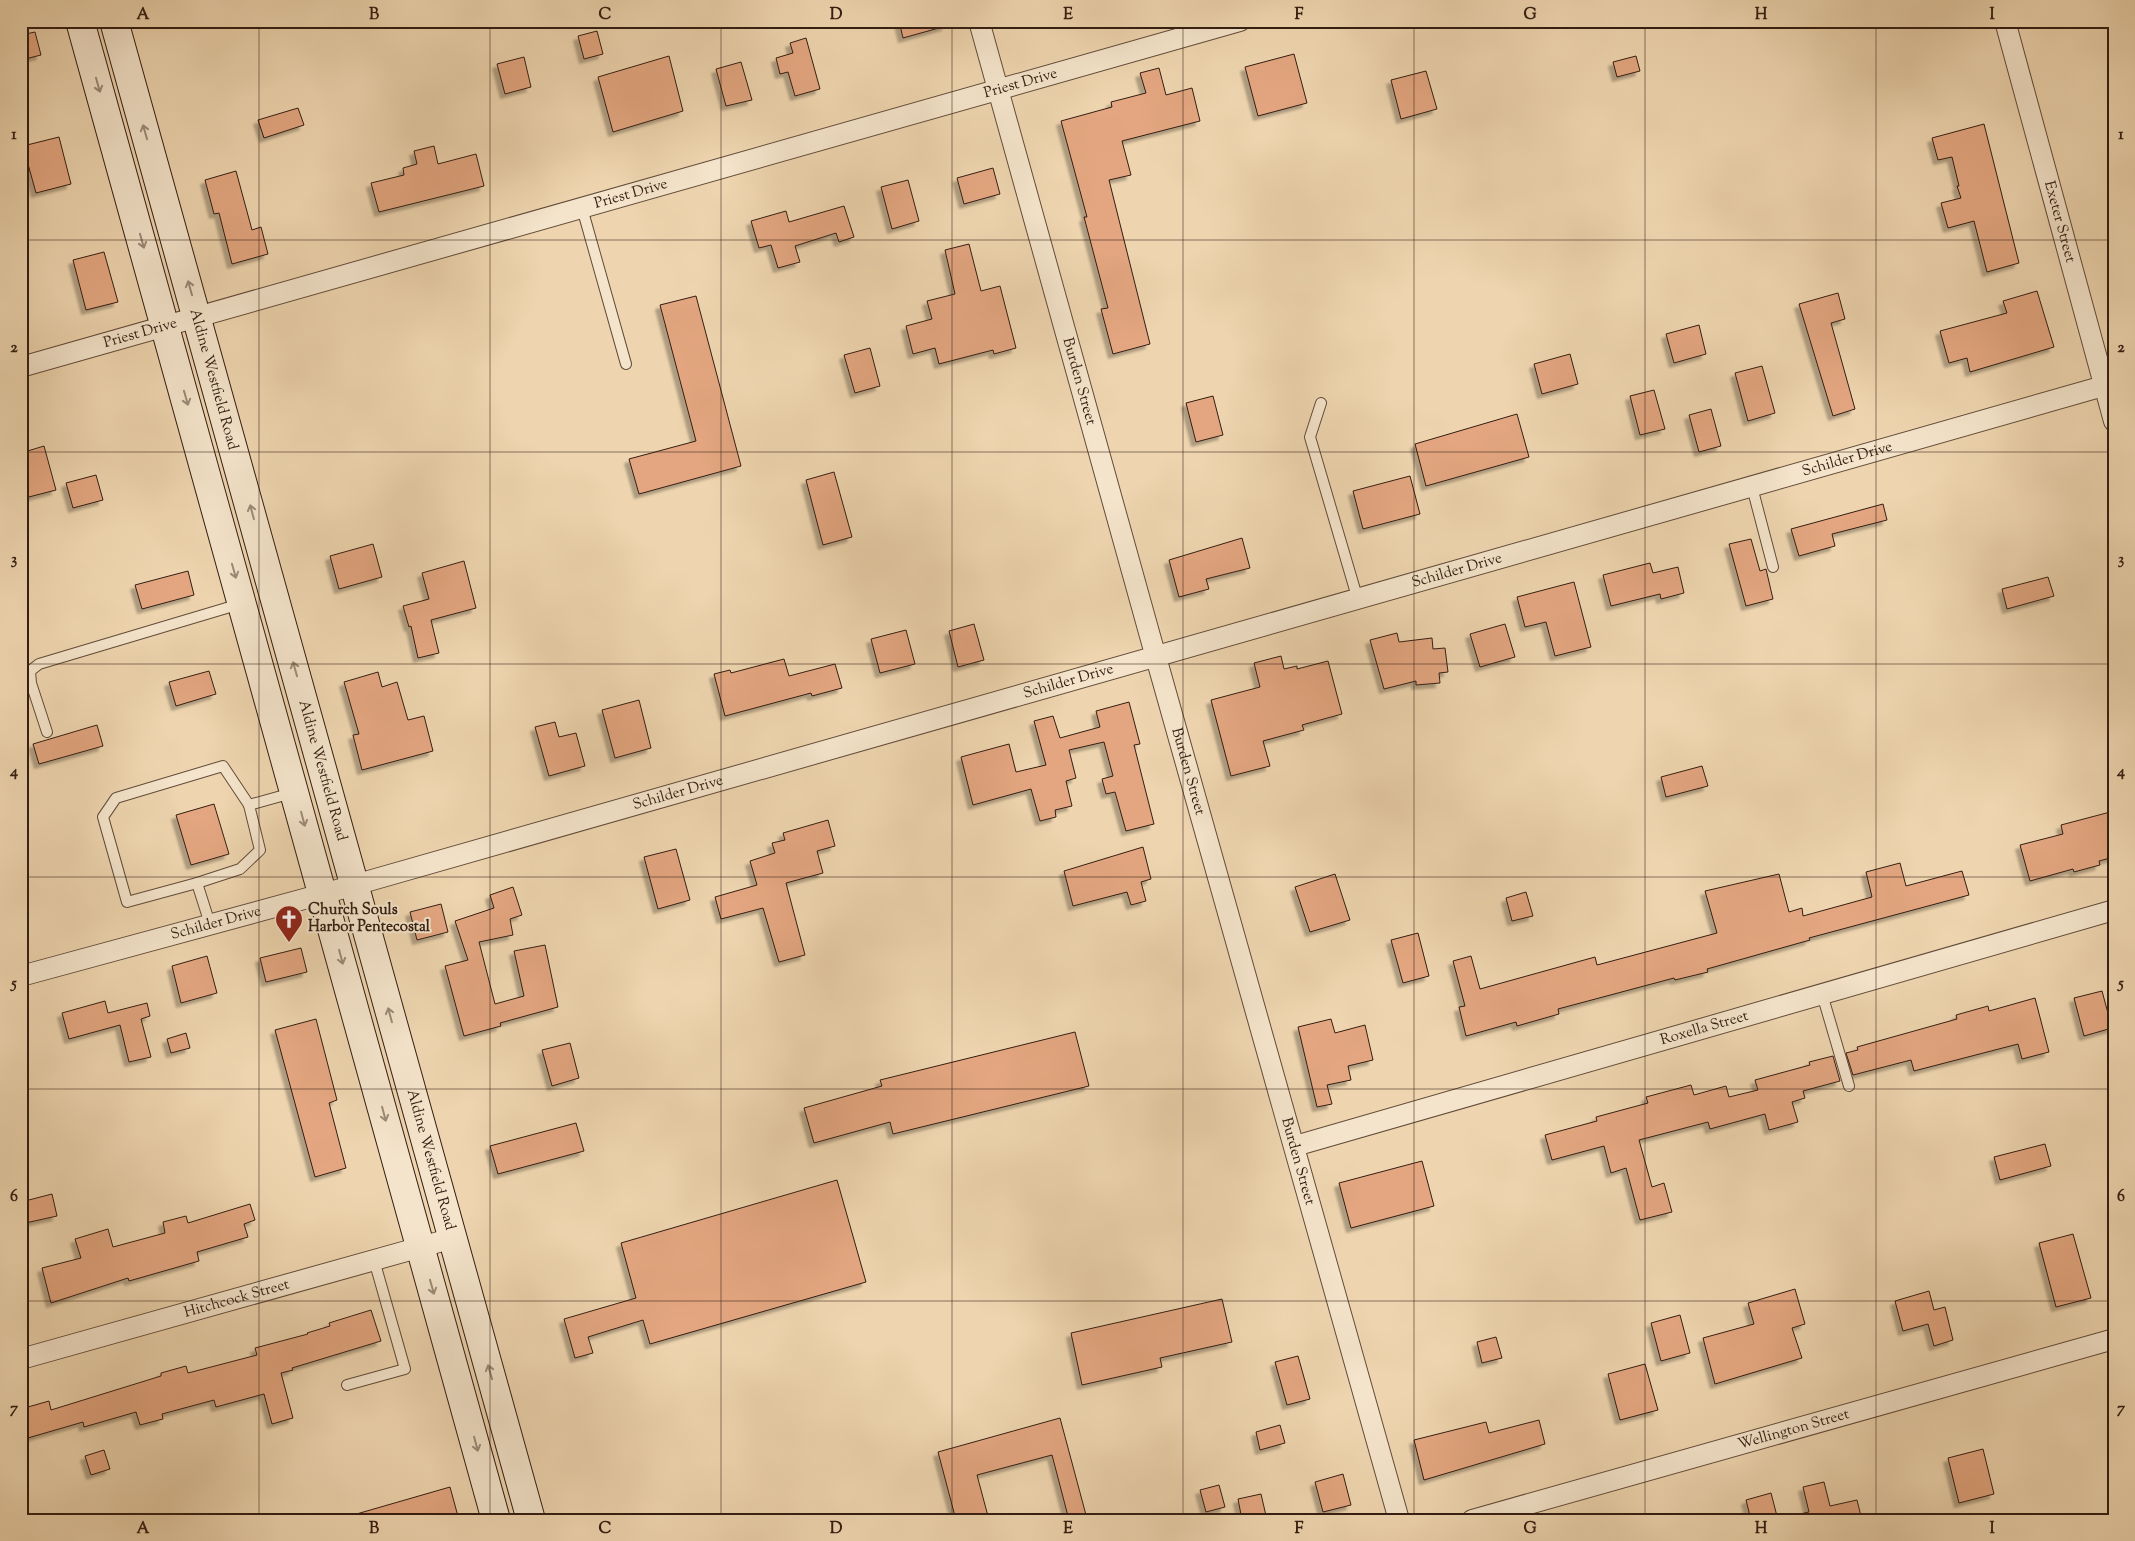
<svg xmlns="http://www.w3.org/2000/svg" width="2135" height="1541" viewBox="0 0 2135 1541" font-family="'Sorts Mill Goudy',serif">
	<defs>
		<filter id="shadow"><feDropShadow dx="-4.5" dy="4.5" stdDeviation="1" flood-color="#0004"/></filter>
	</defs>
	<rect width="100%" height="100%" fill="#eed5af"/>
	<filter id="stains"><feTurbulence type="fractalNoise" baseFrequency=".004" numOctaves="4"/><feColorMatrix values="0 0 0 0 .2 0 0 0 0 .09 0 0 0 0 .02 0 0 0 .5 -.17"/></filter>
	<radialGradient id="worn" r=".72"><stop offset=".6" stop-color="#630" stop-opacity="0"/><stop offset="1" stop-color="#630" stop-opacity=".3"/></radialGradient>
	<g fill="#e3a680" stroke="#331d12" filter="url(#shadow)">
		<path d="M899,21H946V26L903,38Z"/>
		<path d="M597,31L603,54L584,59L578,36Z"/>
		<path d="M35,32L41,55L21,60V35Z"/>
		<path d="M806,38L820,89L795,96L788,72L780,74L776,58L793,53L790,43Z"/>
		<path d="M1294,54L1307,103L1258,116L1245,67Z"/>
		<path d="M669,56L683,111L613,132L598,77Z"/>
		<path d="M1636,56L1640,71L1617,77L1613,62Z"/>
		<path d="M524,57L531,87L505,94L497,64Z"/>
		<path d="M741,62L752,100L726,106L716,69Z"/>
		<path d="M1159,68L1166,95L1192,88L1200,121L1122,141L1131,175L1109,180L1150,344L1113,354L1101,309L1108,308L1084,217H1087L1061,121L1112,107L1111,102L1146,93L1140,73Z"/>
		<path d="M1426,71L1437,109L1401,119L1391,80Z"/>
		<path d="M298,108L304,125L264,138L258,120Z"/>
		<path d="M1984,124L2019,263L1987,272L1974,221L1948,228L1941,203L1961,198L1957,186H1959L1952,157L1938,160L1932,138Z"/>
		<path d="M59,137L71,184L36,193L23,146Z"/>
		<path d="M434,146L438,164L476,154L484,186L379,212L371,183L404,175L403,168L417,164L414,151Z"/>
		<path d="M993,168L1000,194L964,204L957,178Z"/>
		<path d="M236,171L252,230L261,227L268,254L232,264L219,213L214,214L205,180Z"/>
		<path d="M908,180L919,221L892,229L881,187Z"/>
		<path d="M844,206L854,237L839,242L836,233L795,246L800,262L778,268L771,245L759,248L751,221L786,211L789,222Z"/>
		<path d="M969,244L981,291L1000,286L1016,348L994,354L993,350L939,364L935,348L913,354L906,326L932,319L927,301L955,294L945,250Z"/>
		<path d="M104,252L118,302L86,310L73,260Z"/>
		<path d="M2037,291L2054,347L1970,372L1967,358L1949,363L1940,331L2007,313L2003,301Z"/>
		<path d="M1838,293L1845,319L1831,323L1855,409L1833,416L1799,304Z"/>
		<path d="M696,296L741,466L639,494L629,459L696,441L660,305Z"/>
		<path d="M1699,325L1706,354L1674,363L1666,334Z"/>
		<path d="M870,348L880,386L855,393L844,355Z"/>
		<path d="M1570,354L1578,384L1542,394L1534,364Z"/>
		<path d="M1762,366L1775,413L1748,421L1735,373Z"/>
		<path d="M1654,390L1665,429L1640,435L1630,396Z"/>
		<path d="M1213,396L1223,435L1196,442L1186,403Z"/>
		<path d="M1711,409L1721,446L1699,452L1689,415Z"/>
		<path d="M1517,414L1529,457L1426,486L1415,444Z"/>
		<path d="M44,446L56,490L21,499V453Z"/>
		<path d="M834,472L852,537L823,545L806,480Z"/>
		<path d="M96,475L103,500L73,508L66,483Z"/>
		<path d="M1410,476L1420,514L1363,529L1353,491Z"/>
		<path d="M1883,504L1887,520L1832,534L1835,546L1799,556L1791,529Z"/>
		<path d="M1242,538L1250,568L1206,579L1209,589L1179,597L1169,560Z"/>
		<path d="M1751,539L1760,571L1766,569L1773,599L1746,606L1729,544Z"/>
		<path d="M373,544L382,577L339,589L330,556Z"/>
		<path d="M464,561L476,608L431,620L439,653L418,658L411,626L409,627L403,606L429,599L422,573Z"/>
		<path d="M1650,563L1653,573L1678,567L1684,593L1661,599L1660,594L1611,606L1603,575Z"/>
		<path d="M188,571L194,595L142,609L135,585Z"/>
		<path d="M2048,577L2054,596L2007,609L2002,589Z"/>
		<path d="M1574,582L1591,647L1555,656L1546,622L1525,627L1517,597Z"/>
		<path d="M974,624L984,660L958,667L949,631Z"/>
		<path d="M1505,624L1515,657L1480,667L1470,634Z"/>
		<path d="M906,630L915,664L880,673L871,639Z"/>
		<path d="M1397,633L1399,642L1432,638L1433,649L1445,648L1448,672L1439,673L1440,683L1416,685V681L1384,689L1370,640Z"/>
		<path d="M1281,656L1284,669L1297,666V669L1328,661L1342,714L1302,725L1304,730L1263,741L1270,766L1231,776L1211,700L1260,687L1254,663Z"/>
		<path d="M784,659L789,676L835,664L842,688L812,696L811,693L725,716L714,674L730,670L731,673Z"/>
		<path d="M209,671L216,694L176,706L169,682Z"/>
		<path d="M378,672L382,687L397,682L408,720L424,716L433,751L362,770L353,735L359,734L344,682Z"/>
		<path d="M639,700L651,748L615,758L602,710Z"/>
		<path d="M1129,702L1140,744L1134,745L1154,824L1126,831L1115,792L1106,794L1102,779L1113,776L1104,742L1069,750L1076,778L1066,781L1072,806L1055,810L1056,817L1040,821L1031,789L973,805L961,757L1009,744L1016,772L1046,765L1034,721L1053,716L1060,738L1100,727L1096,711Z"/>
		<path d="M555,722L559,737L576,733L585,766L549,776L535,727Z"/>
		<path d="M97,725L103,746L39,764L33,744Z"/>
		<path d="M1702,766L1708,786L1666,797L1661,777Z"/>
		<path d="M214,804L229,854L191,865L176,815Z"/>
		<path d="M2114,811V857L2099,861L2100,865L2074,872L2073,869L2030,881L2020,845L2063,834L2061,825Z"/>
		<path d="M828,820L835,846L817,851L823,873L786,883L805,955L779,962L763,908L721,919L715,897L757,885L750,861L775,853L772,843L785,840L783,833Z"/>
		<path d="M1143,847L1151,879L1141,882L1146,901L1131,905L1127,892L1073,906L1064,871Z"/>
		<path d="M676,849L690,900L658,909L644,857Z"/>
		<path d="M1900,863L1906,886L1962,871L1969,895L1809,938L1810,940L1707,969L1708,972L1675,980L1674,978L1558,1009L1559,1014L1517,1026L1516,1022L1466,1036L1459,1007L1465,1006L1453,961L1471,956L1480,989L1595,957L1597,965L1717,933L1705,891L1779,874L1789,912L1802,908L1803,916L1872,897L1866,872Z"/>
		<path d="M1335,874L1350,920L1310,932L1295,887Z"/>
		<path d="M513,887L522,915L510,919L513,935L479,942L495,1004L524,996L514,951L545,945L558,1007L500,1023L501,1026L464,1036L445,966L468,960L455,921L494,908L490,895Z"/>
		<path d="M1526,892L1533,916L1512,921L1506,898Z"/>
		<path d="M441,904L448,932L417,940L410,912Z"/>
		<path d="M1418,933L1429,976L1403,983L1391,940Z"/>
		<path d="M301,948L307,972L266,982L260,958Z"/>
		<path d="M207,956L217,993L181,1003L172,966Z"/>
		<path d="M2102,991L2112,1028L2084,1036L2074,998Z"/>
		<path d="M2035,998L2049,1052L2022,1059L2018,1044L1914,1071L1911,1060L1853,1075L1846,1053L1858,1050L1857,1047L1957,1019L1956,1015L1988,1006L1989,1011Z"/>
		<path d="M105,1001L108,1013L147,1003L150,1016L141,1019L151,1057L129,1062L120,1025L69,1039L62,1013Z"/>
		<path d="M316,1019L337,1100L329,1103L346,1168L315,1177L275,1030Z"/>
		<path d="M1331,1019L1335,1033L1365,1025L1373,1060L1348,1066L1351,1080L1327,1085L1332,1104L1317,1107L1298,1027Z"/>
		<path d="M1075,1032L1089,1086L893,1134L890,1122L814,1143L804,1108L882,1086L880,1080Z"/>
		<path d="M186,1033L190,1048L171,1053L167,1039Z"/>
		<path d="M570,1043L579,1078L552,1086L542,1050Z"/>
		<path d="M1833,1056L1840,1081L1803,1091L1805,1098L1792,1102L1798,1122L1769,1130L1765,1114L1710,1129L1708,1122L1639,1140L1652,1187L1664,1183L1672,1212L1640,1220L1626,1168L1611,1173L1604,1146L1552,1160L1545,1135L1597,1121L1596,1117L1648,1103L1646,1097L1691,1085L1694,1095L1726,1086L1729,1097L1758,1090L1755,1080L1810,1065L1809,1062Z"/>
		<path d="M576,1123L584,1151L498,1174L490,1146Z"/>
		<path d="M2045,1144L2051,1166L2000,1180L1994,1157Z"/>
		<path d="M1422,1161L1434,1206L1351,1228L1339,1183Z"/>
		<path d="M837,1180L866,1282L650,1344L643,1320L588,1337L593,1353L575,1358L564,1319L636,1298L621,1243Z"/>
		<path d="M52,1194L57,1216L21,1224V1202Z"/>
		<path d="M250,1204L255,1220L244,1224L248,1237L197,1252L199,1261L129,1281L128,1278L51,1303L42,1268L81,1258L75,1239L108,1229L113,1247L165,1233L163,1222L186,1216L188,1223Z"/>
		<path d="M2073,1234L2091,1298L2056,1307L2039,1243Z"/>
		<path d="M1795,1289L1805,1324L1792,1328L1802,1358L1715,1384L1703,1338L1754,1324L1748,1303Z"/>
		<path d="M1929,1291L1934,1310L1945,1307L1953,1340L1934,1346L1928,1324L1903,1331L1895,1301Z"/>
		<path d="M1222,1299L1232,1342L1160,1358L1162,1367L1082,1385L1071,1333Z"/>
		<path d="M371,1310L381,1341L292,1368L293,1370L281,1373L293,1418L272,1424L264,1394L216,1407L214,1400L162,1414L163,1419L140,1425L136,1412L84,1427L83,1422L21,1440V1409L49,1401L51,1410L161,1376V1373L186,1366L188,1373L257,1355L255,1348L308,1334L307,1333L330,1326L329,1323Z"/>
		<path d="M1680,1315L1690,1353L1661,1361L1651,1323Z"/>
		<path d="M1496,1337L1502,1358L1482,1363L1477,1342Z"/>
		<path d="M1298,1356L1310,1399L1287,1405L1275,1362Z"/>
		<path d="M1645,1364L1658,1410L1620,1420L1608,1374Z"/>
		<path d="M1060,1418L1086,1515L1069,1520L1052,1455L977,1475L989,1520H956L938,1452Z"/>
		<path d="M1539,1420L1545,1444L1424,1480L1414,1440L1486,1422L1489,1433Z"/>
		<path d="M1280,1425L1285,1443L1260,1450L1256,1432Z"/>
		<path d="M1983,1449L1994,1494L1959,1503L1948,1458Z"/>
		<path d="M104,1450L110,1469L91,1475L85,1456Z"/>
		<path d="M1343,1474L1351,1505L1323,1512L1315,1482Z"/>
		<path d="M1824,1482L1830,1506L1857,1500L1862,1520H1800V1514L1809,1512L1803,1487Z"/>
		<path d="M1219,1485L1225,1507L1206,1512L1200,1490Z"/>
		<path d="M450,1487L459,1520H353V1515Z"/>
		<path d="M1771,1493L1778,1520H1751L1746,1500Z"/>
		<path d="M1261,1494L1267,1520H1242L1238,1499Z"/>
	</g>
	<g fill="none" stroke-linecap="round" stroke-linejoin="round">
		<g stroke="#624b39" stroke-width="12">
			<g id="lane">
				<path d="M582,208L626,364"/>
				<path d="M1321,403L1310,437L1358,600"/>
				<path d="M1752,487L1773,567"/>
				<path d="M47,732L31,683L30,671L39,664L240,604"/>
				<path d="M197,883L127,902L103,817L116,798L223,766L249,805"/>
				<path d="M210,924L197,883L240,869L260,850L249,805L292,793"/>
				<path d="M1822,994L1849,1086"/>
				<path d="M347,1385L405,1369L374,1260"/>
			</g>
		</g>
		<g stroke="#624b39" stroke-width="22">
			<g id="street">
				<path id="s1" d="M979,21L1150,636L1399,1520"/>
				<path id="s2" d="M2005,21L2114,421"/>
				<path id="s3" d="M21,367L1240,21"/>
				<path id="s4" d="M21,976L337,890L2114,383"/>
				<path id="s5" d="M1295,1146L2114,910"/>
				<path id="s6" d="M21,1359L453,1238"/>
				<path id="s7" d="M1472,1520L2114,1339"/>
			</g>
		</g>
		<g stroke="#331d12" stroke-width="30">
			<g id="secondary">
				<path d="M80,21L496,1520"/>
				<path id="s8" d="M114,21L531,1520"/>
			</g>
		</g>
		<use href="#lane" stroke="#f4e4cb" stroke-width="10"/>
		<use href="#street" stroke="#f4e4cb" stroke-width="20"/>
		<use href="#secondary" stroke="#f4e4cb" stroke-width="28"/>
	</g>
	<defs><path id="oneway-shaft" d="M-6 0H5M1.5-3L5.5 0L1.5 3" fill="none" stroke-width="1.6" stroke-linecap="round" stroke-linejoin="round" transform="scale(1.25)"/></defs>
	<g stroke="#9d8a78">
		<use href="#oneway-shaft" transform="translate(98 85) rotate(74)"/>
		<use href="#oneway-shaft" transform="translate(145 132) rotate(-106)"/>
		<use href="#oneway-shaft" transform="translate(142 241) rotate(74)"/>
		<use href="#oneway-shaft" transform="translate(190 288) rotate(-106)"/>
		<use href="#oneway-shaft" transform="translate(186 398) rotate(74)"/>
		<use href="#oneway-shaft" transform="translate(252 512) rotate(-105)"/>
		<use href="#oneway-shaft" transform="translate(234 571) rotate(74)"/>
		<use href="#oneway-shaft" transform="translate(295 669) rotate(-106)"/>
		<use href="#oneway-shaft" transform="translate(303 819) rotate(75)"/>
		<use href="#oneway-shaft" transform="translate(341 957) rotate(75)"/>
		<use href="#oneway-shaft" transform="translate(390 1015) rotate(-105)"/>
		<use href="#oneway-shaft" transform="translate(384 1114) rotate(75)"/>
		<use href="#oneway-shaft" transform="translate(432 1287) rotate(74)"/>
		<use href="#oneway-shaft" transform="translate(490 1372) rotate(-106)"/>
		<use href="#oneway-shaft" transform="translate(476 1444) rotate(75)"/>
	</g>
	<path fill="none" stroke="#331d12" stroke-width="1" stroke-opacity="0.55" d="M259,21V1520M490,21V1520M721,21V1520M952,21V1520M1183,21V1520M1414,21V1520M1645,21V1520M1876,21V1520M21,240H2114M21,452H2114M21,664H2114M21,877H2114M21,1089H2114M21,1301H2114"/>
	<defs>
		<g id="church-pin" transform="scale(1.4375)"><path d="M0 17L-7.5 6A9.5 9.5 0 1 1 7.5 6Z" fill="#8f2418" stroke="#f4e4cb"/><path d="M-1.2-6h2.4v3.5h3.3v2.4h-3.3V6h-2.4V-.1h-3.3v-2.4h3.3Z" fill="#fff"/></g>
	</defs>
	<g fill-rule="evenodd">
		<use href="#church-pin" x="289" y="919"/>
	</g>
	<g text-anchor="middle" dominant-baseline="central" stroke-width="4" stroke-linejoin="round" paint-order="stroke">
		<g font-size="15" fill="#331d12" stroke="#f4e4cb">
			<text stroke="none"><textPath href="#s3" startOffset="1039">Priest Drive</textPath></text>
			<text stroke="none"><textPath href="#s3" startOffset="634">Priest Drive</textPath></text>
			<text stroke="none"><textPath href="#s2" startOffset="208">Exeter Street</textPath></text>
			<text stroke="none"><textPath href="#s3" startOffset="124">Priest Drive</textPath></text>
			<text stroke="none"><textPath href="#s8" startOffset="372">Aldine Westfield Road</textPath></text>
			<text stroke="none"><textPath href="#s1" startOffset="374">Burden Street</textPath></text>
			<text stroke="none"><textPath href="#s4" startOffset="1898">Schilder Drive</textPath></text>
			<text stroke="none"><textPath href="#s4" startOffset="1492">Schilder Drive</textPath></text>
			<text stroke="none"><textPath href="#s4" startOffset="1088">Schilder Drive</textPath></text>
			<text stroke="none"><textPath href="#s8" startOffset="778">Aldine Westfield Road</textPath></text>
			<text stroke="none"><textPath href="#s1" startOffset="779">Burden Street</textPath></text>
			<text stroke="none"><textPath href="#s4" startOffset="682">Schilder Drive</textPath></text>
			<text stroke="none"><textPath href="#s4" startOffset="202">Schilder Drive</textPath></text>
			<text stroke="none"><textPath href="#s5" startOffset="426">Roxella Street</textPath></text>
			<text stroke="none"><textPath href="#s1" startOffset="1184">Burden Street</textPath></text>
			<text stroke="none"><textPath href="#s8" startOffset="1182">Aldine Westfield Road</textPath></text>
			<text stroke="none"><textPath href="#s6" startOffset="224">Hitchcock Street</textPath></text>
			<text stroke="none"><textPath href="#s7" startOffset="334">Wellington Street</textPath></text>
		</g>
		<g font-size="15" font-weight="bold" fill="#331d12" stroke="#f4e4cb" text-anchor="start">
			<text x="308" y="910">Church Souls<tspan x="308" dy="17">Harbor Pentecostal</tspan></text>
		</g>
	</g>
	<rect width="2135" height="1541" fill="none" stroke="#eed5af" stroke-width="55"/>
	<rect x="28" y="28" width="2080" height="1486" fill="none" stroke="#331d12" stroke-width="2"/>
	<g font-size="16" text-anchor="middle" font-weight="bold" fill="#331d12">
		<text x="143" y="19">A</text>
		<text x="374" y="19">B</text>
		<text x="605" y="19">C</text>
		<text x="836" y="19">D</text>
		<text x="1068" y="19">E</text>
		<text x="1299" y="19">F</text>
		<text x="1530" y="19">G</text>
		<text x="1761" y="19">H</text>
		<text x="1992" y="19">I</text>
		<text x="14" y="139">1</text>
		<text x="2121" y="139">1</text>
		<text x="14" y="352">2</text>
		<text x="2121" y="352">2</text>
		<text x="14" y="564">3</text>
		<text x="2121" y="564">3</text>
		<text x="14" y="776">4</text>
		<text x="2121" y="776">4</text>
		<text x="14" y="988">5</text>
		<text x="2121" y="988">5</text>
		<text x="14" y="1201">6</text>
		<text x="2121" y="1201">6</text>
		<text x="14" y="1413">7</text>
		<text x="2121" y="1413">7</text>
		<text x="143" y="1533">A</text>
		<text x="374" y="1533">B</text>
		<text x="605" y="1533">C</text>
		<text x="836" y="1533">D</text>
		<text x="1068" y="1533">E</text>
		<text x="1299" y="1533">F</text>
		<text x="1530" y="1533">G</text>
		<text x="1761" y="1533">H</text>
		<text x="1992" y="1533">I</text>
	</g>
	<rect width="100%" height="100%" filter="url(#stains)"/>
	<rect width="100%" height="100%" fill="url(#worn)"/>
</svg>
